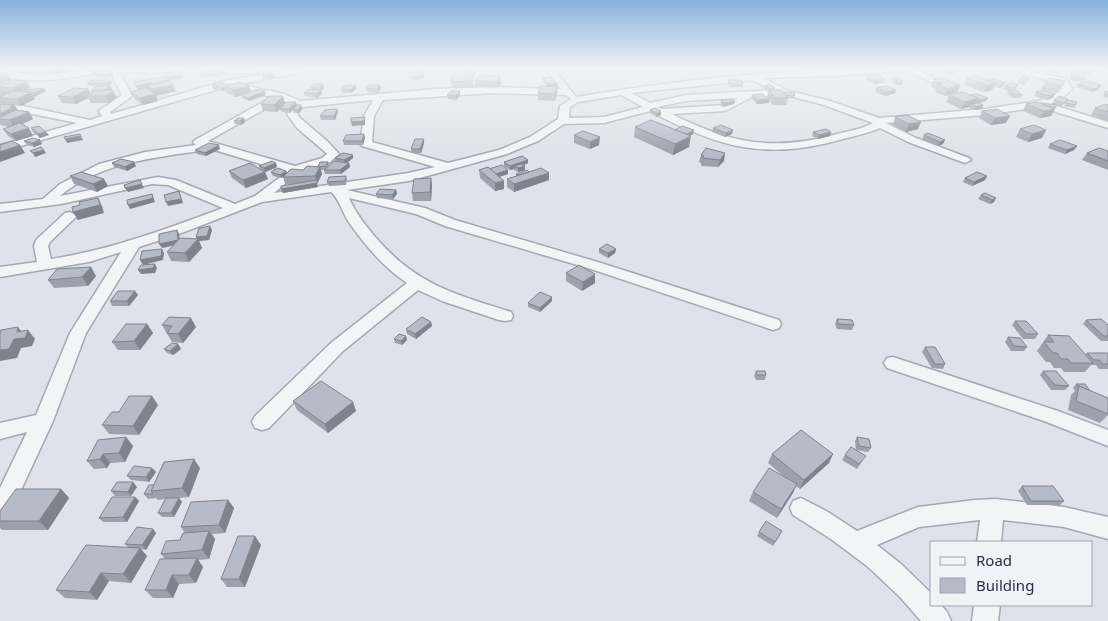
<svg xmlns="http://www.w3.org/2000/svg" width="1108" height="621" viewBox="0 0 1108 621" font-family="'Noto Sans',sans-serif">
	<rect width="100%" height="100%" fill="#dfe2ea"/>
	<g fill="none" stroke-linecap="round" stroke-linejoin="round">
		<g stroke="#a4a8b5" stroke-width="3">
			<g id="street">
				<path d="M100,68H258L261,70L257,73L120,72L132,96L110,112L111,114L225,81L299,68H316L312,71L239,84L284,94L300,101L436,89L494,87L561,89L545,68H553L576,97C684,79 793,68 902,68L898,71L834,76L764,78L786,90L830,101L879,118L985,109L1039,101L1053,96L1062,88L1060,83L1022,74L1018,70L1019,68H1027L1028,70L1066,79L1072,89C1066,96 1059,100 1050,104L1108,122V128L1040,107L985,115L886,123L916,138L969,158L971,160L965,163L908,142L880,128C868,133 855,136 843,139C767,161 718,148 650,111L604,123L564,124L538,141L507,154L409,181L347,190L425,208L455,220L601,263L779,320L781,324L779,328L773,330L767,328L591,269L445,226L416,214L349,198C356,214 366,226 377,239C417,285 455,294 511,312L513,316L511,320L505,321L499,320L442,301L418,290L343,351L269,428L262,430L255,428L252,422L255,416L331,343L407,283C384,268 364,244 348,221C343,213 338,197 331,192L262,202L179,234L139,247L86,333L53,421L8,518L0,521V488L27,432L0,439V423L36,415L70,333L121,252L89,262L0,277V267L37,262L34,246L36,240L65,213L70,212L77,216L50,242L48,246L51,259C110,250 167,229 223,208L168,185L152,184L61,204L0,212V204L43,199L60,184L99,164L145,152L196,145L193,142L195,140L272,97L226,87L0,152V145L77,123L23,112L0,110V104L23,106L90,120L102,116L99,112L100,110L122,95L110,72C73,76 36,87 0,75V69C37,79 63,73 100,68ZM753,80L772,90L686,95L650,103L632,93ZM494,93L566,95L571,99L560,106L558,119L530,137L499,150L448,163L372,142L374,116L383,100ZM778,93L824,105L873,123C863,129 849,131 837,134C774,152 729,143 672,114L725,111L752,97L773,96ZM621,95L643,107L604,117L569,118L570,107L578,102ZM738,98L723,105L662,109L657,107L686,101ZM281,100L293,105L287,114L297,128L324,151L327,154L322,158L295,166L208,141ZM373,100L364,116L360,144L362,146L435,167L408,173L274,193L299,172L330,162L339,154L327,141L300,118L297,114L302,107ZM211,149L287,172L255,196L235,204L176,180L158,177L60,196C103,160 159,158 211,149Z"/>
				<path d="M384,68H459L455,71H388Z"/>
				<path d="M903,68H914L951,86L946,89L943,88Z"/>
				<path d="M893,357L1058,411L1108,430V446L1044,421L887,368L884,363L887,358Z"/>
				<path d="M801,498L828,512L857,531L918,507L975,500L996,499L1064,507L1108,517V539L1064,527L1003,520L1001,542H977L980,520L919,527L877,545L901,564L932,594V605H941L947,612L951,621H921L900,597L867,566L831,539L793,515L790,508L793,501Z"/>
				<path d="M974,605H1000L998,621H972Z"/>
			</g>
		</g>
		<use href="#street" fill="#f2f4f8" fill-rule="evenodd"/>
	</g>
	<g fill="#9da1ac">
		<path d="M99,68L101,71L113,74L110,77L97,78L96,75L93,76Z"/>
		<path d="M1046,68H1058L1056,73L1046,72Z"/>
		<path d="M1072,68H1094L1090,75L1085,74V79L1083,82L1070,80V74L1072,71Z"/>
		<path d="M942,69H958L957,73L947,74L940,72Z"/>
		<path d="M181,71L182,74L181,79L169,80L173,85L176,91L156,96L158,101L143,105L135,99L131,92L138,91L134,82L166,76Z"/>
		<path d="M0,72L11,80L2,83L30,87L26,89L46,91L34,97L35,99L21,106L15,105L18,110L29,112L33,119L22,124L33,136L16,141L8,136L3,129L9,127L1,125L0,124V105L2,104V103L0,104Z"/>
		<path d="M225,72L219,76L201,77L200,73Z"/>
		<path d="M274,74L275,77L268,80L263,79L262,75Z"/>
		<path d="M475,74L474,78H473V88H452L451,82Z"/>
		<path d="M500,76L501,83L497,88L475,87V80Z"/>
		<path d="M867,76L884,82L874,84L865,79Z"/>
		<path d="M897,77L902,85H897L891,81L892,78Z"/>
		<path d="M543,78L557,83V93L555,101L538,100V93L546,86L543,81Z"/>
		<path d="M967,78L987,80L1005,83L1003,86L999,88L994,86L992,90L984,92L964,85Z"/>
		<path d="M1029,79L1027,82L1024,85L1017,83L1019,80Z"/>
		<path d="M91,80L112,83L109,85H110L112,89L110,91L117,97L109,103H91L88,98L76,104L62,103L58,96L88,89L91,94L92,93L91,91L97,86H89L87,83Z"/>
		<path d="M728,80L743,84V87H730L728,84Z"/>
		<path d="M933,80L960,85L957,92L945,96L935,92L936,89L931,87Z"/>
		<path d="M1065,81L1058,93L1041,89L1045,82Z"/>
		<path d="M1078,84L1101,85L1098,90L1092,92L1076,87Z"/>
		<path d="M212,85H229L249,86L251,91L266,95L249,101L242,98L241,95L236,97L227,93L226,90L223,91L213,89Z"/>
		<path d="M356,85V89L351,93H342L341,89Z"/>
		<path d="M765,85L775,88V90L795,95V98H788L786,105H773L769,100V103L757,104L751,98L752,95L769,99L767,97L768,92L764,89Z"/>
		<path d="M1018,85L1016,89L1014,90L1022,95L1020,98H1013L1007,93L1008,91L1003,89L1005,86Z"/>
		<path d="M311,87L324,88L321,91L322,94L317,98L305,96L304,93L312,89Z"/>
		<path d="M381,88L378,93L367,92L366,89Z"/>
		<path d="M876,88L895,93L885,96L875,92Z"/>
		<path d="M1105,91L1108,92V98L1103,97Z"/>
		<path d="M1036,92L1055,94L1053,98L1047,100L1034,96Z"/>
		<path d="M447,95H460L456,100L448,99Z"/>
		<path d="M949,95H971L988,98L986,101L979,103L982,109L974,110L969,108L970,107L961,109L946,102Z"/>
		<path d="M283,96L285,103L277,112L263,111L261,104Z"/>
		<path d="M1068,99V100L1077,102L1074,108L1064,106L1066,103L1061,106L1052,104L1054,100Z"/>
		<path d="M721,101H735L734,104L723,107L720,105Z"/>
		<path d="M1040,103L1057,105L1051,116L1040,118L1023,111L1026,104Z"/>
		<path d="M297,105L302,109L299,113H294L293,110L290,113L282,112L280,109Z"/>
		<path d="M1108,105V121L1091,115L1095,108Z"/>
		<path d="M337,109L338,112L335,120H321L320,116Z"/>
		<path d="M650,110L661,115L656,117L650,113Z"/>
		<path d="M982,111L1006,123L991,125L979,118Z"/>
		<path d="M895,117L918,129L906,132L893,125Z"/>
		<path d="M234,121L245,122L241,125L235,124Z"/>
		<path d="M635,127L675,130H694L693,134L690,136L689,147L673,155L634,137Z"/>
		<path d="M31,128L49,135L40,138L33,132Z"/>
		<path d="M713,128L732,134L725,137L712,132Z"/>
		<path d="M1020,129L1042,138L1028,142L1016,137Z"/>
		<path d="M813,132H831L830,136L818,139L812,136Z"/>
		<path d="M928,133L943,144L938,146L922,139L924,135Z"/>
		<path d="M364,134L365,138L363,145H344L343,141Z"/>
		<path d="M574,135L599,145L590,149L574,143Z"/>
		<path d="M424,139V143L421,153H412L411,149Z"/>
		<path d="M24,141L42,144L34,147L27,145Z"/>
		<path d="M1050,144L1077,146L1074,150L1065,154L1048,148Z"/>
		<path d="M220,149L206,156L197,154L195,150Z"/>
		<path d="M1108,151V170L1082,160L1087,153Z"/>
		<path d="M701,155L724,161L718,167L701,166V163L699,162Z"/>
		<path d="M335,158H353L347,163H349L350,167L341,174H325L324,170H321L322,174L317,184L318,187L283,193L281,189L293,184H285L283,177L281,178L273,176L271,172L286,171L287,173L303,170L318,166L328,162L329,166L335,161Z"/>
		<path d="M504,162L528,163L524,165L525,166V170L518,172L514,170V169L510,170L504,166Z"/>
		<path d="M112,163L136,166L127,171L114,167Z"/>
		<path d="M259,166L277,167L265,172L268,179L246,188L232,178L229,171L260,169Z"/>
		<path d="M490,169L508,174L499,177L504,181V189L495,191L480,178L479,170Z"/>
		<path d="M529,172L549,180L514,192L507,187V179L516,176V174Z"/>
		<path d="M70,176L108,186L97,192L74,184Z"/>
		<path d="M346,176L347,180L346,185L329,186L327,182Z"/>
		<path d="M987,176L985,180L972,186L963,182L965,178Z"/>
		<path d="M431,178L432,186L431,201H413L412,193Z"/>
		<path d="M396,190L397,194L393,199L377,198L376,194Z"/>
		<path d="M985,193L994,202L990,204L978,199L981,195Z"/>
		<path d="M210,226L212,230L209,240L199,241L202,248L189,262L171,261L167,252L174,245L162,248L177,230L179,234V239H197Z"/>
		<path d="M599,249H616L615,253L608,258L599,253Z"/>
		<path d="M566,273L595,283L582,291L566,281Z"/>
		<path d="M96,276L88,286L54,288L48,280Z"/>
		<path d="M135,291L138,295L129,306H112L110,301Z"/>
		<path d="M552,297V301L540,312L528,307V303Z"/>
		<path d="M837,319L854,325L852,330L837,329L835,324Z"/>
		<path d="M1086,320L1108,325V341H1101L1083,324Z"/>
		<path d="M1015,321L1038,334L1035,339H1023L1012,325Z"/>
		<path d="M431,322L432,326L416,339L407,334L406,329Z"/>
		<path d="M147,324L153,333L140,350H118L112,342Z"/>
		<path d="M162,325L196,327L183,343L172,342Z"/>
		<path d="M1048,335L1085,355L1087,353H1108V369H1099L1096,365H1091L1085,372H1064L1061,368H1054L1050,362H1046L1037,351Z"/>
		<path d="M406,336L407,340L402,345L395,343L394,339Z"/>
		<path d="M1008,337L1027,347L1024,351H1011L1005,342Z"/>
		<path d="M178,344L181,349L173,355L167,353L164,349Z"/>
		<path d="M925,347L945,364L943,369L932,368L922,352Z"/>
		<path d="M756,371L766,375L765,380H756L754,376Z"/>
		<path d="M1043,371L1069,386L1065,390H1051L1040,375Z"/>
		<path d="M1076,384L1090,391L1108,398V415L1100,423L1068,410L1071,395L1075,391L1073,388Z"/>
		<path d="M293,401L353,402L356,411L328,433L297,410Z"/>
		<path d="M158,405L139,435L109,434L102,425Z"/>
		<path d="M126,437L133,446L125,462L110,463L107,468L94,469L87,461Z"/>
		<path d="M857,437L871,448L868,452L856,450L855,441Z"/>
		<path d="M772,454L829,463L800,489L796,486L793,493L777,518L749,501L753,492L787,479L768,463Z"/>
		<path d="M845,455L863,460L857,469L842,460Z"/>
		<path d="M152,468L156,472L149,482L131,480L127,476Z"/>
		<path d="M200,468L189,497L179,498L182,502L174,517H162L158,513L165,499L158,500L156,498L148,499L144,494L154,485Z"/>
		<path d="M1022,486L1064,501L1060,505H1027L1018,491Z"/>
		<path d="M137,487L131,496H115L111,491Z"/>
		<path d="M61,489L69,498L48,530H2L0,528V511Z"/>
		<path d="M135,497L139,501L127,522H103L99,518Z"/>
		<path d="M228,500L234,508L225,533L212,534L215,539L209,559L198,560L203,567L196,583L179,584L173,598H153L145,590L165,559L161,554L180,540L185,533L181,527Z"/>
		<path d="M153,529L156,533L146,550L141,549L147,556L131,583L109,581L97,600L65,598L56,590L129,548L125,544Z"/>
		<path d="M759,532L780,535L773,546L757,536Z"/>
		<path d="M261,545L245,587H227L221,579Z"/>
	</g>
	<g fill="#7f838c">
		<path d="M51,68H68L69,72L55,74Z"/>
		<path d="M224,69L225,72L219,76L218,73Z"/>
		<path d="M958,69L957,73L947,74L949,71Z"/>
		<path d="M99,71L96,75L93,76L92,72Z"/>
		<path d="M112,71L113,74L110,77L108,74Z"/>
		<path d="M181,71L182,74L181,79L169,80L171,85H173L176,91L156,96L158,101L143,105L140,98L154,94L149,85L151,90L139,93L136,86L166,77Z"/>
		<path d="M7,73L11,80L0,84V76Z"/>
		<path d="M274,74L275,77L268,80L267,76Z"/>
		<path d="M424,75V78L413,80L412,77Z"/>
		<path d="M500,76L501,83L497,88V82Z"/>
		<path d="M885,79L884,82L874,84L875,80Z"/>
		<path d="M110,80L112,83L108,86L107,83Z"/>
		<path d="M26,81L30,87L17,95L13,88Z"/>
		<path d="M903,81L902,85H897L899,82Z"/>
		<path d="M557,83V87L547,88V84Z"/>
		<path d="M996,83L992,90L984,92L987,85Z"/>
		<path d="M1005,83L1003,86L999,88L1001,84Z"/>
		<path d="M323,84L324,88L321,91L322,94L317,98L316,94L321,90L320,87Z"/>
		<path d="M110,85L112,89L106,94L104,90Z"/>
		<path d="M356,85V89L351,93L350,90Z"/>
		<path d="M380,85L381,88L378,93L377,89Z"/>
		<path d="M960,85L957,92L945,96L948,89Z"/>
		<path d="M1101,85L1098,90L1092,92L1094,89Z"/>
		<path d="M249,86L251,92L236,97L233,90Z"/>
		<path d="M225,87L226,90L223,91L222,88Z"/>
		<path d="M557,87V93L555,101V94Z"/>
		<path d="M44,88L46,91L34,97L32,94Z"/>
		<path d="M88,89L92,96H87L88,98L76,104L73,97Z"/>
		<path d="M113,90L117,97L109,103L106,96Z"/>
		<path d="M896,90L895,93L885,96L886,92Z"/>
		<path d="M265,91L266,95L249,101L248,98Z"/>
		<path d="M460,91V95L456,100V96Z"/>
		<path d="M31,92L35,99L21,106L17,99Z"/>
		<path d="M1055,94L1053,98L1047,100L1049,96Z"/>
		<path d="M283,96L285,103L277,112L274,105Z"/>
		<path d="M978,98L975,105L971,104L970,107L961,109L965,102Z"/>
		<path d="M988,98L986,101L976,104L978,100Z"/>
		<path d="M769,99V103L757,104L758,100Z"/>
		<path d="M735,101L734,104L723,107L724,103Z"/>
		<path d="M296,102L297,105L290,113L289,109Z"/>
		<path d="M14,105L19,112L5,119L1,114L10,107Z"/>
		<path d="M301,105L302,109L299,113L298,110Z"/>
		<path d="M983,105L982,109L974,110L976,107Z"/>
		<path d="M1057,105L1051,116L1040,118L1044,111L1053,109Z"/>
		<path d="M337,109L338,112L335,120L334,116Z"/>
		<path d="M661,111V115L656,117L657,113Z"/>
		<path d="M29,112L33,119L14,128L10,120Z"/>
		<path d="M1010,116L1006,123L991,125L995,118Z"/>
		<path d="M365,117V125L352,126L351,122Z"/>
		<path d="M244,118L245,122L241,125L240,121Z"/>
		<path d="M921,122L918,129L906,132L909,124Z"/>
		<path d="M29,128L33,136L16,141L11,134Z"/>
		<path d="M694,130L693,134L687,138V134Z"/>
		<path d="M733,130L732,134L725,137L726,133Z"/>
		<path d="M1046,130L1042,138L1028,142L1032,134Z"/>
		<path d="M46,132L49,135L40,138L38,134Z"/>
		<path d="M831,132L830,136L818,139L819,135Z"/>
		<path d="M80,134L83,140L67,143L65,139Z"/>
		<path d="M364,134L365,138L363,145L362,141Z"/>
		<path d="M691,136L689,147L673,155L675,144Z"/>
		<path d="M600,137L599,145L590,149V142Z"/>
		<path d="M424,139V143L421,153L420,149Z"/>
		<path d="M40,140L42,144L34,147L32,143Z"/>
		<path d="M945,140L943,144L938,146L940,142Z"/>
		<path d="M20,145L25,153L0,162V152Z"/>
		<path d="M219,145L220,149L206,156L205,153Z"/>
		<path d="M1077,146L1074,150L1065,154L1067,150Z"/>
		<path d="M44,150L46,153L35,157L33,153Z"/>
		<path d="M725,153L724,161L718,167L720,160Z"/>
		<path d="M353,155V158L345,164L344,160Z"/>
		<path d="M528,160V163L517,168L514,166V169L510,170V166Z"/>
		<path d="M134,162L136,166L127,171L125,167Z"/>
		<path d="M276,163L277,167L265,172L268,179L246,188L243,180L265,172L264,168Z"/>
		<path d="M349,163L350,167L341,174L340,170Z"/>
		<path d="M525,166V170L518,172V168Z"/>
		<path d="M320,167L322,174L317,184L318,187L283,193L281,189L317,183L315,176Z"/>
		<path d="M508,170V174L496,178V174Z"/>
		<path d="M286,171L287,175L281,178L280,175Z"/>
		<path d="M549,173V180L514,192V184Z"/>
		<path d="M987,176L985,180L972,186L974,182Z"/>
		<path d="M431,178L432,186L431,201L430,192Z"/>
		<path d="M104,179L108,186L97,192L93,184Z"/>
		<path d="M504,181V189L495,191V183Z"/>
		<path d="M142,184L144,188L128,192L125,188Z"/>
		<path d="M396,190L397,194L393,199L392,195Z"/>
		<path d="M179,191L183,203L168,206L166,202Z"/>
		<path d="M152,194L155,202L130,209L128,205Z"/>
		<path d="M98,198L102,206L104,213L78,220L73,212Z"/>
		<path d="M996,198L994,202L990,204L992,200Z"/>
		<path d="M210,226L212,230L209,240L199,241L202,248L189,262L185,253L197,240L196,237Z"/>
		<path d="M177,230L179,234L180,244L162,248L159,244Z"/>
		<path d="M162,249L164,253L163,260L143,265L140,260Z"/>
		<path d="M616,249L615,253L608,258V253Z"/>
		<path d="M155,264L157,268L155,273L141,274L138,270Z"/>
		<path d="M91,267L96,276L88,286L82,277Z"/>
		<path d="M595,274V283L582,291L583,282Z"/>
		<path d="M135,291L138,295L129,306L127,301Z"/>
		<path d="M552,297V301L540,312V308Z"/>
		<path d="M191,318L196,327L183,343L178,334Z"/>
		<path d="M431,322L432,326L416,339L415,334Z"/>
		<path d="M147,324L153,333L140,350L134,341Z"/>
		<path d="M18,327L25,336L28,330L35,339L32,346L21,348L17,358L0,361V350L17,332Z"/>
		<path d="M406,336L407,340L402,345L401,341Z"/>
		<path d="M178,344L181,349L173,355L170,351Z"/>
		<path d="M152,396L158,405L139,435L133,426Z"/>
		<path d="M353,402L356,411L328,433L325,424Z"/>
		<path d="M126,437L133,446L125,462L119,453Z"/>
		<path d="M103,454L110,463L107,468L100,459Z"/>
		<path d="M833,454L829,463L800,489L804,480Z"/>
		<path d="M194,459L200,468L189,497L182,488Z"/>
		<path d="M152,468L156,472L149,482L146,477Z"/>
		<path d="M133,482L137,487L131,496L128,492Z"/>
		<path d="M797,484L793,493L777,518L781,509Z"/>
		<path d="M61,489L69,498L48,530L39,521Z"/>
		<path d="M135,497L139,501L127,522L123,517Z"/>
		<path d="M179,498L182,502L174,517L171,513Z"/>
		<path d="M228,500L234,508L225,533L219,525Z"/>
		<path d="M153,529L156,533L146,550L142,545Z"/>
		<path d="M209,531L215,539L209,559L202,550Z"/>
		<path d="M255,536L261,545L245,587L239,579Z"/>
		<path d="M140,548L147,556L131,583L123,574Z"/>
		<path d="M197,558L203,567L196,583L189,575Z"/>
		<path d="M101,573L109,581L97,600L89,592Z"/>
		<path d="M172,575L179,584L173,598L166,590Z"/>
	</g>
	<g fill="#b6bbc8" stroke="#7f838c">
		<path d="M99,68V71H112L108,74L96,75L99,71L92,72V69Z"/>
		<path d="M208,68L224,69L218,73H200Z"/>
		<path d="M946,68H954L958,69L949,71L942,69Z"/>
		<path d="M1047,68H1058V70Z"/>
		<path d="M181,71L180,75L167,77L166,76L167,73Z"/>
		<path d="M421,71L424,75L412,77L410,73Z"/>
		<path d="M463,71H475L474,74H471V72H462Z"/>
		<path d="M1072,71L1085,73V79L1072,77Z"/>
		<path d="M0,72L7,73L0,76Z"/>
		<path d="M460,72H471L470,75H473L472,81L451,82L452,75H459Z"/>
		<path d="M268,73L274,74L267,76L262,75Z"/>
		<path d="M876,74L885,79L875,80L867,76Z"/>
		<path d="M479,75L500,76L497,82L475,80Z"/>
		<path d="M167,76L169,80L136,86L134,82Z"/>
		<path d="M976,76L996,83L987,85L967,78Z"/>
		<path d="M552,77L557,83L547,84L543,78Z"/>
		<path d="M897,77L903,81L899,82L892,78Z"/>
		<path d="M1023,77L1029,79L1025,82L1019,80Z"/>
		<path d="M940,78L960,85L948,89L937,85L942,84L933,80Z"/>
		<path d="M991,78L1005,83L1001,84L987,80Z"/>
		<path d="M1049,78L1065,81L1062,86L1045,82Z"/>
		<path d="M14,80L26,81L13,88L0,87V83H8Z"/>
		<path d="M91,80H110L107,83H87Z"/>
		<path d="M728,80H741L743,84H730Z"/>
		<path d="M170,81L173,85L151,89L149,85Z"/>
		<path d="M1088,81L1101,85L1098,86L1100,87L1094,89L1078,84Z"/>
		<path d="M219,82L229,85L222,88L212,85Z"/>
		<path d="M241,82L249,86L233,90L225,86Z"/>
		<path d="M1010,83L1018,85L1013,88L1005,86Z"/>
		<path d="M314,84H323L320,87H311Z"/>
		<path d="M110,85L104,90L91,91L97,86Z"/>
		<path d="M347,85H356L350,90L341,89Z"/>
		<path d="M369,85H380L377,89H366Z"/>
		<path d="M765,85H771L775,88L770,89Z"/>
		<path d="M540,86L557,87L555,94L538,93Z"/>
		<path d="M886,86L896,90L886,92L876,88Z"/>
		<path d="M44,88L32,94L31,92L20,91L23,90Z"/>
		<path d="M74,88L88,89L73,97L58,96Z"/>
		<path d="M146,88L155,94L140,98L131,92Z"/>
		<path d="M258,89L265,91L248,98L241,95Z"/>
		<path d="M309,89L321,90L316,94L304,93Z"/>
		<path d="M113,90L106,96H87L95,91Z"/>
		<path d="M769,90H782L788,98H775Z"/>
		<path d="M1008,90H1016L1022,95L1014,94Z"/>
		<path d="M1043,90L1055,94L1049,96L1036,92Z"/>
		<path d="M12,91L31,92L17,99L0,98V97Z"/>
		<path d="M451,91H460L456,96L447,95Z"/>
		<path d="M1105,91L1108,92V95L1105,94Z"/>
		<path d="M0,92H6L0,95Z"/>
		<path d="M784,92H794L795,95H786Z"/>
		<path d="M962,92L978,98L965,102L949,95Z"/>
		<path d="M762,94L769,99L758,100L752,95Z"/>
		<path d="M977,94L988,98L978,100V98L971,95Z"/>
		<path d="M269,96H283L274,105L261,104Z"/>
		<path d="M1059,96L1068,99L1063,103L1054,100Z"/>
		<path d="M732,99L735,101L724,103L721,101Z"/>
		<path d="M1067,100L1077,102L1076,105L1066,103Z"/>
		<path d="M287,102H296L289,109H280Z"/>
		<path d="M1037,102L1055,109L1044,111L1026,104Z"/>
		<path d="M978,103L983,105L976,107L971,104Z"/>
		<path d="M1040,103H1042L1057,105L1055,107H1051Z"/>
		<path d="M3,104L14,105L10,107H14L0,114V105Z"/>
		<path d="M1105,104L1108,105V112L1095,108Z"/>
		<path d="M297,105H301L298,110H293Z"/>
		<path d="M655,108L661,111L657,113L650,110Z"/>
		<path d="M337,109L334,116H320L325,110Z"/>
		<path d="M997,109L1010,116L995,118L982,111Z"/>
		<path d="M16,110L29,112L10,120L0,119V117Z"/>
		<path d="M907,115L921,122L909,124L895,117Z"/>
		<path d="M365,117L364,121L351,122V118Z"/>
		<path d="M238,118H244L240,121H234Z"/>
		<path d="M651,120L691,136L675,144L635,127Z"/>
		<path d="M20,123L29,128L11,134L3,129Z"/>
		<path d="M721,125L733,130L726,133L713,128Z"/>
		<path d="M1034,125L1046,130L1032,134L1020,129Z"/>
		<path d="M39,126L46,132L38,134L31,128Z"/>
		<path d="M682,126L694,130L687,134L675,130Z"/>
		<path d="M826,129L831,132L819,135L813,132Z"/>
		<path d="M583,131L600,137L590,142L574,135Z"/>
		<path d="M928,133L945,140L940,142L924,135Z"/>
		<path d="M80,134L81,136L65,139L64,137Z"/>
		<path d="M364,134L362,141H343L346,135Z"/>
		<path d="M33,138L40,140L32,143L24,141Z"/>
		<path d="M415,139H424L420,149H411Z"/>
		<path d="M1060,140L1077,146L1067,150L1050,144Z"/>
		<path d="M12,141L20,145L0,152V145Z"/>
		<path d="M209,143L219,145L205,153L195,150Z"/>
		<path d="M41,147L44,150L33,153L30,151Z"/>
		<path d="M706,148L725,153L720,160L702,158L704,156L701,155Z"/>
		<path d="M1099,148L1108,151V161L1087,153Z"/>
		<path d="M343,153L353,155L344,160L335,158Z"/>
		<path d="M522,156L528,160L510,166L504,162Z"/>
		<path d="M121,159L134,162L125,167L112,163Z"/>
		<path d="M272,161L276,163L264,168L259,166Z"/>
		<path d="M334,161L349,163L340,170H324Z"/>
		<path d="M320,162H328L326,166L318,167Z"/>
		<path d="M250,163L265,172L243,180L229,171Z"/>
		<path d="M521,164L525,166L518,168L514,166Z"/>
		<path d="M502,165L508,170L496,174L489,169Z"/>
		<path d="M307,166L320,167L315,176L283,177L291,169L303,170Z"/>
		<path d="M488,167L504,181L495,183L479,170Z"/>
		<path d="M278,168L286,171L280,175L271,172Z"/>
		<path d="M541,168L549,173L514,184L507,179Z"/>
		<path d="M527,170L529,172L518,175L516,174Z"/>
		<path d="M81,172L104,179L93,184L70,176Z"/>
		<path d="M977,172L987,176L974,182L965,178Z"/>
		<path d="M346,176L345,181L327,182L329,177Z"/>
		<path d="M431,178L430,192L412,193L414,179Z"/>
		<path d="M140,180L142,184L125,188L124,185Z"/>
		<path d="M317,180V183L281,189V186Z"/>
		<path d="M380,189L396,190L392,195L376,194Z"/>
		<path d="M179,191L181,199L166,202L164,195Z"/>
		<path d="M985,193L996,198L992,200L981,195Z"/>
		<path d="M152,194L153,198L128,205L127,200Z"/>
		<path d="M98,198L100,205L73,212L72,207L80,205L79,202Z"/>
		<path d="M210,226L207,236L196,237L199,228Z"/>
		<path d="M177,230L178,240L159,244V234Z"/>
		<path d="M180,238L198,239L185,253L167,252Z"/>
		<path d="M607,244L616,249L608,253L599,249Z"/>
		<path d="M162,249L161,256L140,260L142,251Z"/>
		<path d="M155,264L153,268L138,270L141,265Z"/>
		<path d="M579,265L595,274L583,282L566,273Z"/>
		<path d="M91,267L82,277L48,280L57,269Z"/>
		<path d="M118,291H135L127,301H110Z"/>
		<path d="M540,292L552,297L540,308L528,303Z"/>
		<path d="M169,317L191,318L178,334L167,333L172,326L162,325Z"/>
		<path d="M422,317L431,322L415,334L406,329Z"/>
		<path d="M837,319L852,320L854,325L838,324Z"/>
		<path d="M1101,319L1108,325V336H1104L1086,320Z"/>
		<path d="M1015,321H1026L1038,334H1026Z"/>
		<path d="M126,324H147L134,341L112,342Z"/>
		<path d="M18,327L17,332L28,330L25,338L14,339L9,349L0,350V332L1,330Z"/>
		<path d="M399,334L406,336L401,341L394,339Z"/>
		<path d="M1048,335L1069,336L1093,363H1071L1068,359H1061L1057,353H1053L1044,342H1054Z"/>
		<path d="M1008,337L1020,338L1027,347L1014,346Z"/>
		<path d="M172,343L178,344L170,351L164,349Z"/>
		<path d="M925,347H935L945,364H935Z"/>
		<path d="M1087,353H1108V364H1103L1100,360H1094Z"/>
		<path d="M756,371H765L766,375H757Z"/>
		<path d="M1043,371H1056L1069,386L1055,385Z"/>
		<path d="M321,381L353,402L325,424L293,401Z"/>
		<path d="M1076,384H1085L1090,391L1079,386Z"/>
		<path d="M1079,386L1108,398V414L1076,401Z"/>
		<path d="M129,396H152L133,426L102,425L112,412H119Z"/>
		<path d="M801,430L833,454L804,480L772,454Z"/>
		<path d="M126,437L119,453L103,454L100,459L87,461L98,440Z"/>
		<path d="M857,437L869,439L871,448L859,446Z"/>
		<path d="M851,447L866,456L859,464L845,455Z"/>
		<path d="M194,459L182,488L151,491L164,462Z"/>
		<path d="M134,466L152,468L146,477L127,476Z"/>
		<path d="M769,468L797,484L781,509L753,492Z"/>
		<path d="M117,482H133L128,492L111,491Z"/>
		<path d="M149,485H154L151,491L153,494H144Z"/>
		<path d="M1022,486H1053L1064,501H1031Z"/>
		<path d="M16,489H61L39,521H0V511Z"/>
		<path d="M112,497H135L123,517L99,518Z"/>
		<path d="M166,498H179L171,513H158Z"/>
		<path d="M228,500L219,525L181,527L191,502Z"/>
		<path d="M766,521L782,531L775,542L759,532Z"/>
		<path d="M137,527L153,529L142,545L125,544Z"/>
		<path d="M209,531L202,550L161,554L166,541L180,540L183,533Z"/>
		<path d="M238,536H255L239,579H221Z"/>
		<path d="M86,545L140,548L123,574L101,573L89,592L56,590Z"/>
		<path d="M197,558L189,575H172L166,590H145L160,559Z"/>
	</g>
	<linearGradient id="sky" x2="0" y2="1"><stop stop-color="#87b1dd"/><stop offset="0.44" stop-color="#f1f2f6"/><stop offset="1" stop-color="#f1f2f6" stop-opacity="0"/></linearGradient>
	<rect width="1108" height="155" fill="url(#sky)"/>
	<rect x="930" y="541" width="162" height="65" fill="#eff2f7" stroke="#9fa4af"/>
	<rect x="940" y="557" width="25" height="8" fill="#f2f4f8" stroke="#9fa4af"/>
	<text x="976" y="566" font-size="15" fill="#272e43">Road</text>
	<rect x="940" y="578" width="25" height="15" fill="#b6bbc8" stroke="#9fa4af"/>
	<text x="976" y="591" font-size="15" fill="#272e43">Building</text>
</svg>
